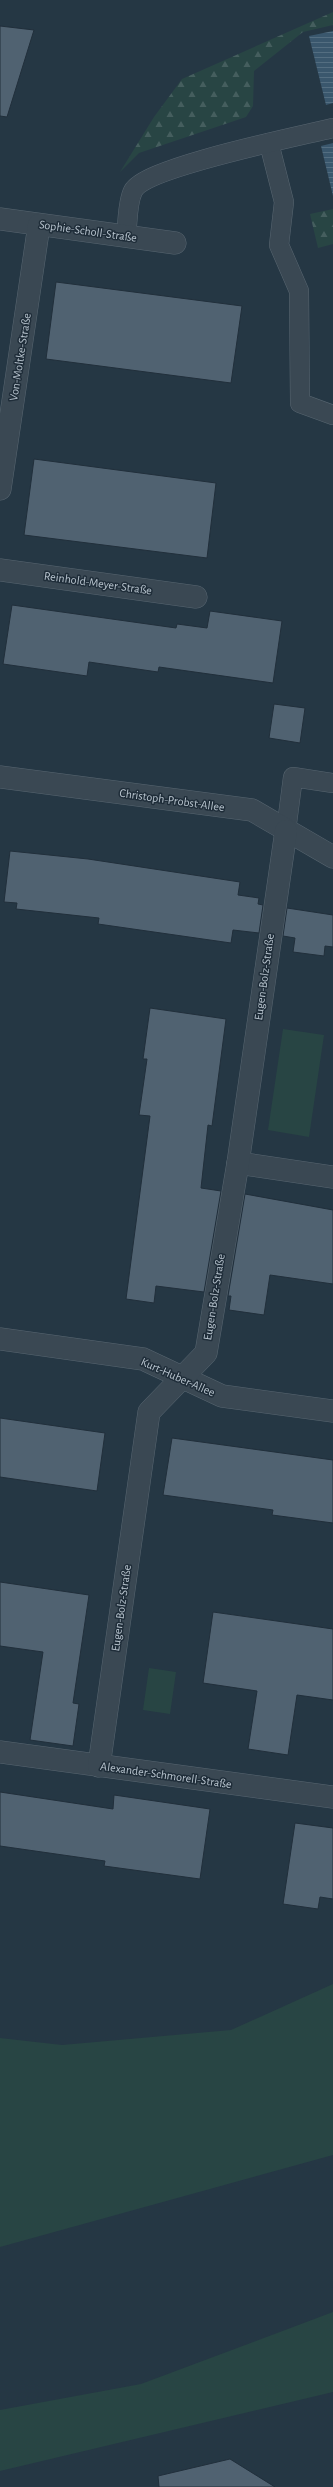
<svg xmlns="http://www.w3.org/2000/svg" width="333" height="2487" viewBox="0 0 333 2487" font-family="'Alegreya Sans',sans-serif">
	<defs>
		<pattern id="forest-firs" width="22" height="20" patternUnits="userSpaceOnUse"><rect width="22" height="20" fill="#284544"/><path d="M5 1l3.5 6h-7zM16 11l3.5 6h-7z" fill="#455e5e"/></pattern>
		<pattern id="water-rules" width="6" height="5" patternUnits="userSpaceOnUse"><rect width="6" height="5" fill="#3a576d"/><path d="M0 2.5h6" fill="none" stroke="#546e81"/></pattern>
	</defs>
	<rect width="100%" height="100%" fill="#253744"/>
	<g fill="url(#forest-firs)">
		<path d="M333,12V25L303,32L254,71L253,106L246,117L139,153L120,172L154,117L182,79Z"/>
		<path d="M333,209V244L318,248L310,214Z"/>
	</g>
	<g fill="#284544">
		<path d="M283,1029L324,1035L309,1137L268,1130Z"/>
		<path d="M149,1668L176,1672L170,1714L143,1710Z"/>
		<path d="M333,1984V2155L0,2247V2038L62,2045L231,2030Z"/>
		<path d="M333,2312V2392L0,2471V2410L141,2384Z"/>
	</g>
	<g fill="url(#water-rules)">
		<path d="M333,31V103L326,105L309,36Z"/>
		<path d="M333,143V196L321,146Z"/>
	</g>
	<g fill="#506271" stroke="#212f3b">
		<path d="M0,26L34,30L7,117L0,116Z"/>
		<path d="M56,282L242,306L231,383L46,359Z"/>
		<path d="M34,459L216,483L207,558L24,535Z"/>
		<path d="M12,605L176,628L177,624L207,628L210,611L282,621L273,683L159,667L158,672L89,662L87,676L3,664Z"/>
		<path d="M274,704L305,708L300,743L269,738Z"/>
		<path d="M10,851L88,859L240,882L238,895L259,898L258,904L263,905L259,933L233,930L231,943L98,924L99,918L16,909L17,903L4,902Z"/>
		<path d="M287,908L333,915V947L325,946L324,956L293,952L295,938L283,936Z"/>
		<path d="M150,1008L226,1019L212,1126L208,1125L201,1188L221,1191L204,1292L156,1286L154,1303L126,1299L150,1116L139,1115L147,1059H143Z"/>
		<path d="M245,1194L333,1210V1284L270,1275L264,1315L229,1310L231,1296H228Z"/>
		<path d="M0,1418L105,1433L97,1491L0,1477Z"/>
		<path d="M172,1438L333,1460V1523L272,1515L273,1510L163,1495Z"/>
		<path d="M0,1582L89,1595L73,1703L79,1704L73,1746L30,1740L43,1652L0,1646Z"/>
		<path d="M213,1612L333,1629V1700L297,1695L288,1755L248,1749L257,1691L203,1683Z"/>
		<path d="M0,1792L113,1809L114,1795L210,1809L200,1879L104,1866L105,1861L0,1846Z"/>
		<path d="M295,1823L333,1828V1899L320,1897L318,1909L283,1904Z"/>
		<path d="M230,2459L275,2487H159L158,2476Z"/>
	</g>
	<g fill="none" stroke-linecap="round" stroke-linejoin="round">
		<g stroke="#586671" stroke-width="20">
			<g id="lane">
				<path d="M269,143L284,202L279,245L299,291L300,403L333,415"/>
				<path d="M126,236C128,223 127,203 133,191C145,167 301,136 333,128"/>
				<path d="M286,831L293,777L333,783"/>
			</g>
		</g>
		<g stroke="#586671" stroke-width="23">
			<g id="street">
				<path d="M0,219L175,243"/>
				<path d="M0,489L39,225"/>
				<path d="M0,570L196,597"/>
				<path d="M0,777L252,810L333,857"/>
				<path d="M238,1163L333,1177"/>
				<path d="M0,1339L143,1359L222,1396L333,1411"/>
				<path d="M0,1752L333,1797"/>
				<path d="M99,1766L149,1412L206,1353L238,1163L286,831"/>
			</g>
		</g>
		<use href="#lane" stroke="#3a4853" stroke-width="19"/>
		<use href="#street" stroke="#3a4853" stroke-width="22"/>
	</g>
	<g text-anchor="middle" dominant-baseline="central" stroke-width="3" stroke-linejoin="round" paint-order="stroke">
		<g font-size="12" fill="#b7c3cd" stroke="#1f2d39">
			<text transform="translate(88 231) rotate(8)">Sophie-Scholl-Straße</text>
			<text transform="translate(20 357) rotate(-81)">Von-Moltke-Straße</text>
			<text transform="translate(98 583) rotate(8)">Reinhold-Meyer-Straße</text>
			<text transform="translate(172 800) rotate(8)">Christoph-Probst-Allee</text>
			<text transform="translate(264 977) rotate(-82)">Eugen-Bolz-Straße</text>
			<text transform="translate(214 1297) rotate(-81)">Eugen-Bolz-Straße</text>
			<text transform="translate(178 1377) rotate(24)">Kurt-Huber-Allee</text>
			<text transform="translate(121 1608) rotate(-82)">Eugen-Bolz-Straße</text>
			<text transform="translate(166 1775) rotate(8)">Alexander-Schmorell-Straße</text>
		</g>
	</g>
</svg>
